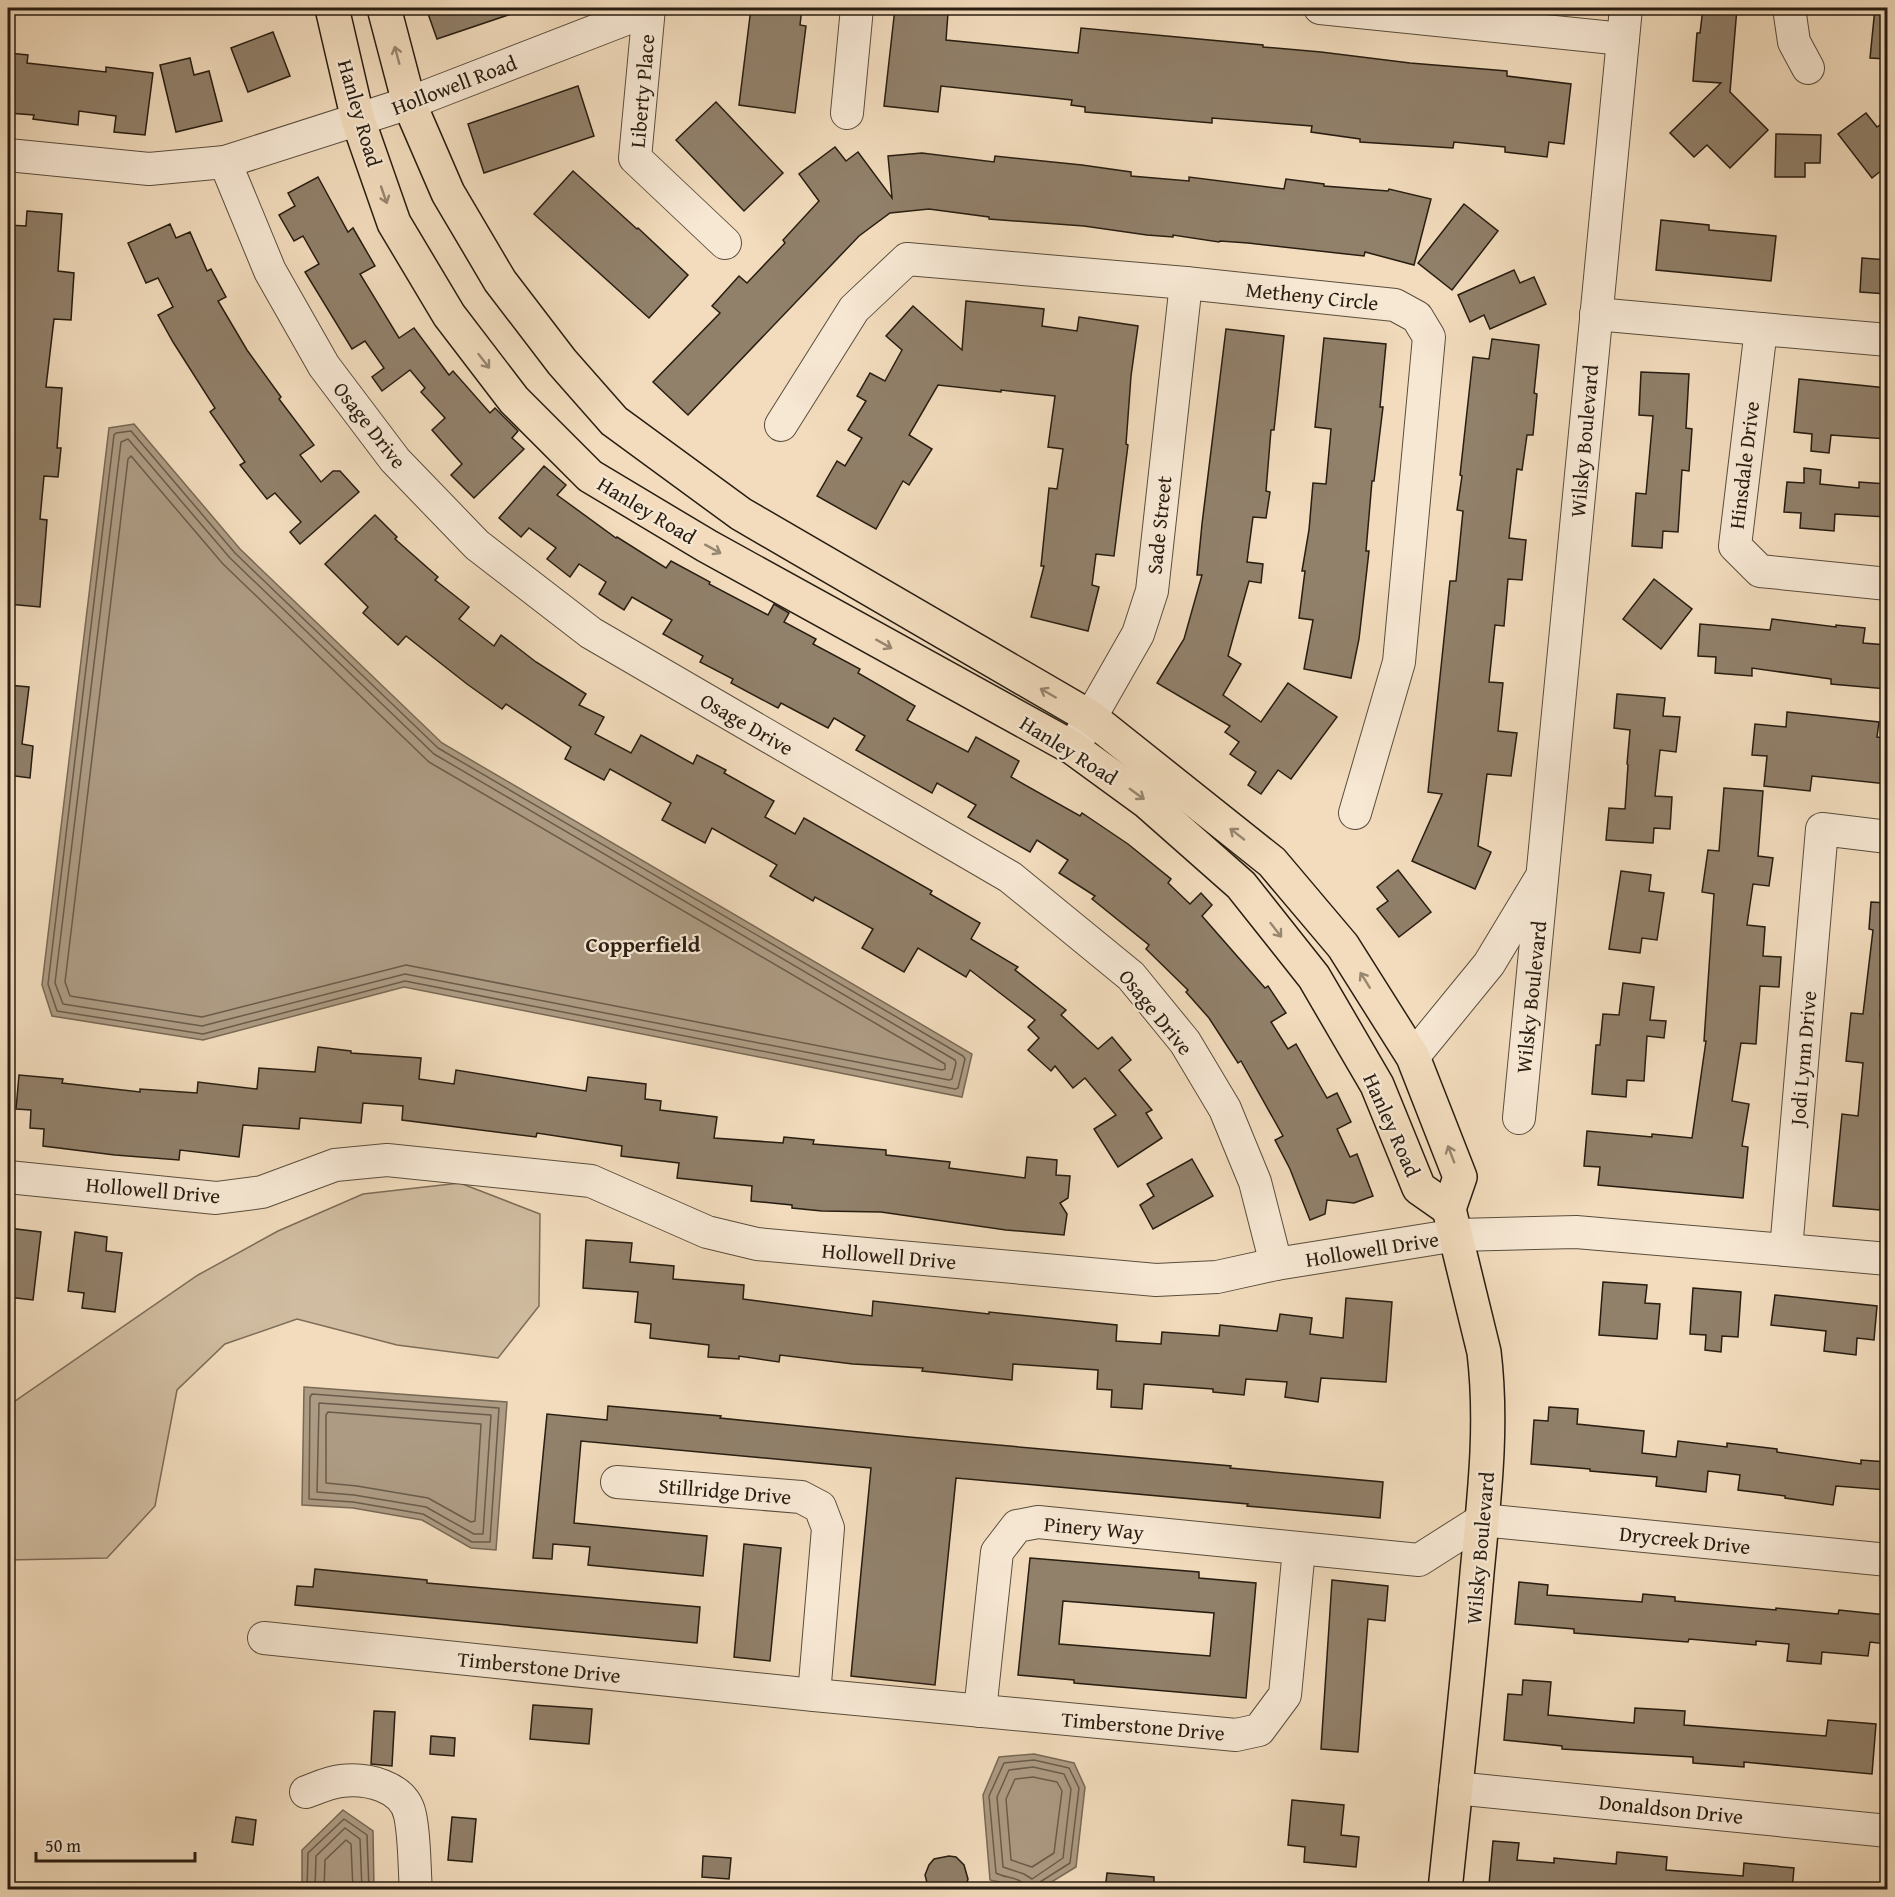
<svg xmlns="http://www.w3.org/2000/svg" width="1895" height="1897" viewBox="0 0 1895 1897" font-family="'Gentium Book Plus',serif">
	<rect width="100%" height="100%" fill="#f2dcbd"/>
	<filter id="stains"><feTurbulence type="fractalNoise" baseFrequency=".00333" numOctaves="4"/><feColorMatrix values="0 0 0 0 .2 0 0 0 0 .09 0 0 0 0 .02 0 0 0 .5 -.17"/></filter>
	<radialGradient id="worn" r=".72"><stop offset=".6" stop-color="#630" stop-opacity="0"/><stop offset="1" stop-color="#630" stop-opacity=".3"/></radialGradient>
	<path fill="#d0bca0" stroke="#7c6c58" stroke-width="1.5" d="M460,1183L540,1214L539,1306L498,1358L397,1345L297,1319L225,1344L177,1390L155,1506L107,1558L8,1560V1406L198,1275L278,1231L363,1194Z"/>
	<g fill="#ad9b83" stroke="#786955" stroke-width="1.5">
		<path d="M82,8H191L157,14Z"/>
		<path d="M134,424L240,549L442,743L972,1054L962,1097L404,987L203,1040L52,1016L42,985L109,428Z"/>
		<path d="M304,1387L507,1402L496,1550L471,1548L422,1520L353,1508L302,1505Z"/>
		<path d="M1034,1754L1074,1763L1085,1787L1076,1867L1040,1889H1032L990,1880L983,1795L999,1757Z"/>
		<path d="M343,1810L373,1831L374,1889H302V1850Z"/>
	</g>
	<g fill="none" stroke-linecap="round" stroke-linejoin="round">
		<g stroke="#6a5c4a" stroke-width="1.5">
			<path d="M131,431L235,553L438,748L963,1056L965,1059L958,1088L955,1089L405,981L203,1034L57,1011L48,984L114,435L116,433Z"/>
			<path d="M128,439L230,558L434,754L955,1060L956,1063L952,1079L949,1080L405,974L202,1026L63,1004L55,983L121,442Z"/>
			<path d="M131,456L223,564L429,762L945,1064V1069L942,1070L406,965L202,1017L70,996L65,982L128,459Z"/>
			<path d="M312,1394L499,1408L490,1542H472L423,1514L353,1502L309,1499L310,1397Z"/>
			<path d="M319,1403L491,1415L483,1534H474L426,1507L354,1495L317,1492Z"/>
			<path d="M328,1412L481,1424L475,1521L471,1522L428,1498L357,1486L326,1483V1415Z"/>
			<path d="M1033,1767L1064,1774L1071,1789L1063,1858L1032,1879L1024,1874L1003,1867L997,1797L1009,1770Z"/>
			<path d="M1033,1777L1057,1782L1062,1791L1054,1853L1032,1867L1011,1860L1006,1799L1015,1779Z"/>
			<path d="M307,1890L308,1853L344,1819L367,1835L369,1890"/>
			<path d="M315,1890L316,1856L345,1828L360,1839L362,1890"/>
			<path d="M324,1890L325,1860L346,1840L351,1844L353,1890"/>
			<path d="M1026,1890C1024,1876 1006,1879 996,1873L989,1796L1004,1763L1034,1760L1069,1768L1079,1788L1070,1863L1040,1882L1037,1890"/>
		</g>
	</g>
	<g fill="#91806a" stroke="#281d11" stroke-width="1.5" fill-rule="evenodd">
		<path d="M426,8H519L520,11L437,39Z"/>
		<path d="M751,8H802L800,25L806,26L795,113L739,105Z"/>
		<path d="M895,8L948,13L946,40L1017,47L1078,53L1081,28L1263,45V47L1321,52L1410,63L1507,71V76L1571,84L1564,144L1549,142L1547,157L1505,152V147L1454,142L1453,148L1360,142V139L1311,132L1312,126L1212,118V123L1085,112V107L1071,105L1072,100L941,86L938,112L884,106Z"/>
		<path d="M1703,8H1737L1730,92L1768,130L1730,168L1707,145L1694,157L1670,133L1721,83L1693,81L1697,33H1700Z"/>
		<path d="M1875,8H1887V59L1870,58Z"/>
		<path d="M273,32L290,76L248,92L231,48Z"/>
		<path d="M8,53L28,55L27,63L106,72V67L153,73L145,135L114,132L116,116L79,111L78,125L33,119L34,115L8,113Z"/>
		<path d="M190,58L194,75L209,71L222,121L176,132L160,65Z"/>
		<path d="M578,86L594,136L484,173L468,124Z"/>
		<path d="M716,102L783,173L744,211L676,140Z"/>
		<path d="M1866,113L1877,127L1887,120V166L1872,178L1838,134Z"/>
		<path d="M1776,134L1821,135L1820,163H1805V177H1775Z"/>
		<path d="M835,147L846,161L858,152L892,198L888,156L922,153L994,162L995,156L1082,165L1131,172V176L1189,181V177L1284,189L1286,179L1324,184V186L1388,191L1389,189L1431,199L1414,265L1365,252L1364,256L1248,243L1220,241L1219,242L1173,235V237L1147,235L1084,226L989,219V217L929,209L890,213L859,236L688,415L653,382L720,313L712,306L739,276L747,283L785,243L783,240L819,201L799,174Z"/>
		<path d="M573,171L637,229L638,228L688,275L649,318L534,214Z"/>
		<path d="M318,177L348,232L353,228L375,266L360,274L399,338L414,328L449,375L453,371L490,413L495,408L518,431L512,438L524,449L474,498L451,475L462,464L432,430L445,418L421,392L425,388L410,370L382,391L372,377L384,368L365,341L352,349L305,272L319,264L303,236L294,241L279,215L295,206L288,193Z"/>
		<path d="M1464,204L1498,231L1452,290L1418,263Z"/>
		<path d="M27,211L62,214L58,271L74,273L71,320L54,319L46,387L62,388L57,448H61L58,477L44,476L40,519L47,520L40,607L8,604V225L26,226Z"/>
		<path d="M1661,220L1709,225V230L1776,236L1771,281L1656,270Z"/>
		<path d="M170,224L176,238L190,232L207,271L211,269L226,297L218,301L247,350L281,397L279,399L314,445L300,455L321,482L333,471H340L359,492L300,544L290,532L301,522L275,493L267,499L240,465L245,462L210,412L215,408L173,342L158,315L173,307L158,278L146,283L128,243Z"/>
		<path d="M1862,258L1887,260V294L1860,292Z"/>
		<path d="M1514,270L1520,283L1534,277L1546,304L1490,329L1484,315L1470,322L1458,295Z"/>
		<path d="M966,301L1044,309L1042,326L1077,331L1079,317L1138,326L1131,376L1126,444L1128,445L1114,556L1096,554L1092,585L1099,587L1088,631L1031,617L1044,566H1041L1049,488L1057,489L1063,449L1048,447L1055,396L1001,390V392L938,385L909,435L932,449L909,485L903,481L876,529L817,496L837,461L845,466L862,438L848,430L866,401L857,396L870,373L885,381L902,350L886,336L913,306L962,350Z"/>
		<path d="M1226,329L1284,336L1274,430H1271L1266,491L1270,492L1266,518L1253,517L1247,562L1263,564L1261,583L1249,581L1228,656L1241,664L1223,695L1261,722L1288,683L1337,717L1291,779L1278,770L1261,794L1248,785L1256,772L1230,754L1239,742L1225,732L1230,726L1157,683L1184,639L1202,575H1197L1202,524Z"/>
		<path d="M1324,338L1386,344L1380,407H1383L1374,481H1372L1366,551H1369L1359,639L1351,678L1304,669L1313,620L1299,618L1305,571H1302L1309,530L1313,483L1326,484L1331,429L1315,427Z"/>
		<path d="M1492,339L1539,345L1534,393L1537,394L1533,435H1527L1522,470L1517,469L1509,538L1526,540L1522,580L1508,579L1504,626L1495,625L1489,682L1503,683L1498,731L1517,733L1511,776L1487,774L1478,846L1491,852L1475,889L1412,861L1442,794L1428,792L1450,581H1456L1463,511L1457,510L1462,476L1460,475L1473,357L1489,359Z"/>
		<path d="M1641,372L1689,374L1686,428L1692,429L1689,471L1682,470L1678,532L1663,531L1662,548L1632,546L1636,493L1646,494L1653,416L1639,415Z"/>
		<path d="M1799,379L1887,388V439L1831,435L1829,453L1811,451L1812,434L1794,432Z"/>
		<path d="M544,466L566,485L557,495L616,538L617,537L666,568L671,561L710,582L709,584L768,615L774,604L789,613L784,622L816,639L813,644L860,669L858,673L915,706L907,720L968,752L976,737L1019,761L1011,777L1080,816L1082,813L1128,844L1171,879L1168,883L1190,904L1201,893L1212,905L1202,916L1265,988L1268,986L1286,1013L1271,1022L1288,1049L1296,1044L1327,1098L1337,1093L1351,1122L1337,1129L1350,1157L1357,1154L1373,1196L1354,1203L1327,1200L1325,1214L1310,1220L1290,1169L1275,1140L1283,1136L1241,1061L1238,1063L1209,1018L1186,992L1188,990L1146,949L1149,945L1092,899L1095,896L1059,873L1068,860L1037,840L1030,852L968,817L976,805L937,783L932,793L856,750L865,736L834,718L828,728L781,703L778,708L731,683L733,679L700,662L703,656L663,634L672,620L632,597L624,610L599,594L606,582L579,564L570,577L547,559L556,548L529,528L521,537L499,518Z"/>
		<path d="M1804,468L1821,470L1820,484L1859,488V482L1887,484V517L1835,514L1834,531L1800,528L1801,513L1784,512L1787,482L1804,483Z"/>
		<path d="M375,515L397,537L395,539L438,577L435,580L469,607L459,619L494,646L501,635L536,662L586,694L579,705L604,717L595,734L631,753L641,735L693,764L697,755L726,770L724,773L774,801L765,817L795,834L804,818L932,891L930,894L980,923L971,939L1018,967L1015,970L1066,1010L1061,1015L1098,1049L1112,1037L1131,1060L1119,1070L1152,1110L1146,1113L1162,1138L1118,1167L1094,1129L1116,1115L1085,1078L1073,1088L1055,1066L1051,1071L1028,1050L1039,1038L1028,1027L1035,1020L970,970L966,977L918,948L904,972L862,948L873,929L815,897L813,901L770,876L777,865L712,828L705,843L662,820L671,803L610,769L604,780L565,759L571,747L506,704L502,709L467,684L406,636L398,645L363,613L368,607L325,564Z"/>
		<path d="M1654,579L1692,609L1661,649L1623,619Z"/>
		<path d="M1772,619L1836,627V625L1865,628L1863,643L1887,645V689L1831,684V679L1752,668V676L1715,673L1716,657L1698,656L1700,624L1770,630Z"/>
		<path d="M8,685L29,687L22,744L33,746L30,778L8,775Z"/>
		<path d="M1617,694L1665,698L1663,716L1680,717L1676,752L1660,750L1655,796L1672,797L1670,829L1654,828L1653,843L1606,840L1609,808L1625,809L1628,765L1627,764L1630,730L1614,728Z"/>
		<path d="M1787,712L1879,722L1877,737L1887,738V784L1812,776L1810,791L1764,786L1767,756L1752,755L1755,724L1786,727Z"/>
		<path d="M1724,788L1763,791L1758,856L1773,858L1769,886L1753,884L1747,925L1765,927L1763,956L1781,957L1779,987L1760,986L1756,1044L1741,1043L1732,1101L1749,1104L1742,1146L1748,1147L1743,1198L1598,1185L1600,1167L1584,1166L1587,1131L1652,1137V1134L1692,1138L1706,1041H1704L1714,894L1702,892L1708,850L1719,851Z"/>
		<path d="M1398,870L1431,912L1399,937L1377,909L1388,901L1377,887Z"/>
		<path d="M1621,871L1651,875L1649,891L1664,893L1657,940L1642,938L1640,953L1609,949Z"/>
		<path d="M1871,902L1887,903V973H1886L1880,1016H1887V1136L1880,1210L1833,1206L1842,1114L1858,1116L1863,1063L1846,1061L1851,1013L1863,1014L1873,930L1869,929Z"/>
		<path d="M1623,983L1654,987L1650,1020L1666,1021L1664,1038L1647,1036L1644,1081L1627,1080L1626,1097L1592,1094L1596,1045H1600L1603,1014L1619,1015Z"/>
		<path d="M318,1047L351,1051V1053L421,1058L419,1079L454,1084L456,1070L586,1091L588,1077L646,1084L645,1099L661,1101L660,1110L717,1117L714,1138L783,1143L784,1137L814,1140L813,1144L886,1150V1155L950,1162L949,1168L1025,1178L1027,1157L1057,1160L1056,1175L1070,1176L1068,1198L1060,1203L1067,1214L1064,1235L1006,1230L881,1212L822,1211L792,1208V1205L751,1201L752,1186L677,1178L679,1163L621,1156L622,1146L537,1133L536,1137L402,1120L403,1106L363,1103L361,1123L300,1118L299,1129L243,1125L239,1157L180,1150L179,1160L115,1155L43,1146L44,1129L30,1128L31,1110L16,1109L19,1075L63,1079L62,1083L140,1092V1089L197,1093L198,1082L257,1089L259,1068L315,1072Z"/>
		<path d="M1192,1159L1213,1196L1153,1229L1140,1205L1154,1196L1147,1184Z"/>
		<path d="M8,1228L41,1232L33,1300L8,1297Z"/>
		<path d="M75,1232L107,1237L106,1251L122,1253L115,1312L82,1308L84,1293L68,1291Z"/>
		<path d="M586,1240L632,1243L630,1262L674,1266L673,1279L744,1285L743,1299L872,1316L873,1301L989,1314V1312L1117,1325L1116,1341L1161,1344L1162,1332L1219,1336L1220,1325L1277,1331L1280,1314L1312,1318L1310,1334L1343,1338L1346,1298L1392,1302L1386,1382L1321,1378L1318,1402L1285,1397L1287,1382L1246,1379L1244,1395L1213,1392V1389L1144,1384L1142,1409L1111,1407L1112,1390L1097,1389L1098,1370L1013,1364L1012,1380L922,1371L923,1368L853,1364L780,1355L779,1362L739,1356V1359L708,1357L709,1345L650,1338L651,1324L635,1322L638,1292L583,1288Z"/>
		<path d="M1603,1282L1647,1285L1645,1303L1660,1304L1657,1339L1599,1335Z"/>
		<path d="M1693,1288L1741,1292L1738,1337L1722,1336L1721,1352L1705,1350L1706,1335L1690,1334Z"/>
		<path d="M1775,1295L1877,1306L1874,1340L1857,1338L1856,1355L1824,1351L1826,1331L1771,1325Z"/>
		<path d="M608,1406L721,1416L720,1418L909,1437L1231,1466L1230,1468L1383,1482L1380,1518L1247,1506L1248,1504L956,1478L935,1685L851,1676L871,1468L581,1441L574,1523L707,1536L703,1576L588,1565L590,1547L553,1544L552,1559L533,1558L547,1414L607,1420Z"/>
		<path d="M1549,1407L1578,1409L1577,1424L1644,1431L1642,1453L1676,1457L1678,1441L1727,1447V1443L1777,1449V1452L1861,1464V1460L1887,1462V1490L1836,1486L1833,1505L1785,1498V1496L1738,1490L1740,1475L1708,1471L1706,1492L1656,1486L1657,1477L1590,1471V1469L1531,1464L1534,1420L1548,1421Z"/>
		<path d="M744,1544L781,1548L770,1661L734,1657Z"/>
		<path d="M1030,1558L1199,1572V1578L1256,1583L1246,1698L1074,1683V1680L1018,1675ZM1063,1601L1214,1613L1210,1656L1059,1644Z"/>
		<path d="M315,1569L427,1580V1583L700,1607L697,1643L295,1605L297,1586L313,1587Z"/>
		<path d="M1332,1580L1388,1586L1385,1621L1368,1619L1358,1752L1321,1749Z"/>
		<path d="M1519,1582L1548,1585L1547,1595L1642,1602L1643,1594L1675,1597V1601L1776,1610V1608L1838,1614L1839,1610L1887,1615L1886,1644L1870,1642L1868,1656L1822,1652L1821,1664L1787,1661L1789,1644L1756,1641V1645L1689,1639L1688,1642L1574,1633V1629L1515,1624Z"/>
		<path d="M1523,1680L1551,1682L1548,1715L1634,1723L1635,1708L1685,1711L1684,1725L1826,1736L1828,1720L1876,1724L1872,1774L1744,1762V1767L1693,1763V1757L1562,1749V1746L1504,1740L1508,1694L1522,1695Z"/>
		<path d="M533,1705L592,1709L589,1744L530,1739Z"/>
		<path d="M374,1711L395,1712L392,1766L371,1764Z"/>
		<path d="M431,1736L455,1738L454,1756L430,1754Z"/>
		<path d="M1292,1800L1344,1805L1341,1835L1359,1837L1356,1867L1304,1862L1305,1847L1288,1845Z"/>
		<path d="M236,1817L256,1820L253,1845L232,1842Z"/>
		<path d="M452,1817L476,1819L472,1862L448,1860Z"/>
		<path d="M1493,1841L1519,1843L1517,1860L1554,1863V1858L1616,1864L1617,1852L1667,1857L1666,1870L1743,1876L1744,1863L1794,1868L1792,1890H1543L1489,1884Z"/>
		<path d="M703,1856L731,1858L729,1879L702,1877Z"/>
		<path d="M949,1856L956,1857L964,1865L968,1879L965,1890H929L925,1875L929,1865L934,1859Z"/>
		<path d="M1107,1873L1154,1877V1890H1105Z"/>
	</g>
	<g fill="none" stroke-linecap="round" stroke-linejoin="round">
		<g stroke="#5a4d3c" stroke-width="34">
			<g id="minor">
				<path d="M649,8L635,158L725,243"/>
				<path d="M1320,8L1623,39"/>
				<path d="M1789,8L1794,42L1808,68"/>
				<path d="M847,113L857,8"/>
				<path d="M8,155L149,169L225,162L409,103L649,10"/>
				<path d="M225,162L270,271L324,366L395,460L477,545L591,633L1010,877L1131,976L1185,1042L1225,1109L1255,1182L1276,1264"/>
				<path d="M1596,314L1761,329"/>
				<path d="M1888,340L1761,329L1735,546L1760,571L1888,584"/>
				<path d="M781,425L854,309L907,259L1186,283L1395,305L1417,317L1429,337L1399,662L1355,813"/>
				<path d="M1073,748L1138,634L1152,591L1186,283"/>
				<path d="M1888,837L1822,829L1786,1250L1888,1259"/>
				<path d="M1413,1057L1489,964L1539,881"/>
				<path d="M1519,1118L1626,8"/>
				<path d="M8,1177L216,1198L262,1192L335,1165L387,1160L591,1181L707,1232L757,1244L1156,1280L1217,1277L1276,1264L1457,1235L1576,1232L1786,1250"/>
				<path d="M617,1482L801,1497L820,1507L828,1528L814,1695"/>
				<path d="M264,1638L814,1695L1236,1735L1259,1730L1285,1695L1299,1549"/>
				<path d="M980,1711L997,1552L1017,1526L1038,1522L1419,1560L1482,1520L1888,1560"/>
				<path d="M1455,1788L1888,1831"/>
				<path d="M306,1792C317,1788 330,1782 341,1781C367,1778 404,1786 410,1815C415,1838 414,1866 416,1890"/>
			</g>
		</g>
		<g stroke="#281d11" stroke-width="36">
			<g id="major">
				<path d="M332,8L358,120L394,223L449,315L514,400L590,476L707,546L1073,748L1147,802L1241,885L1314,977L1377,1085L1419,1188L1449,1209"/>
				<path d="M384,8L409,103L448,193L500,281L562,362L614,421L741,514L1090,717L1272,862L1343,946L1413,1057L1460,1177L1449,1209"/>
				<path d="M1445,1890C1456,1784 1468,1679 1477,1573C1484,1499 1493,1426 1484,1352L1449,1209"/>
			</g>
		</g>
		<use href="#minor" stroke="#f7e8d4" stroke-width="32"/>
		<use href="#major" stroke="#f2dcbd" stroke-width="33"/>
	</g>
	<defs><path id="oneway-shaft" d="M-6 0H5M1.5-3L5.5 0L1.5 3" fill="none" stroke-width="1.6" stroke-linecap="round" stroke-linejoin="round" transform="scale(1.5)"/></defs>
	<g stroke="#978670">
		<use href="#oneway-shaft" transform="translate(397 55) rotate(-105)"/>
		<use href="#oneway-shaft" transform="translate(384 195) rotate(71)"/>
		<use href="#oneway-shaft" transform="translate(484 361) rotate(52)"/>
		<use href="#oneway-shaft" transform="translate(713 549) rotate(29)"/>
		<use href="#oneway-shaft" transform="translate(884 644) rotate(29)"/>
		<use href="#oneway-shaft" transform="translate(1048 693) rotate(-150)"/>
		<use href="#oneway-shaft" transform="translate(1137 794) rotate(36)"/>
		<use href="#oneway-shaft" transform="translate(1237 834) rotate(-142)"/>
		<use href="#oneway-shaft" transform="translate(1276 930) rotate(52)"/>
		<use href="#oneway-shaft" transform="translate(1365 980) rotate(-122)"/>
		<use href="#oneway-shaft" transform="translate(1451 1154) rotate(-111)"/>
	</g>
	<g text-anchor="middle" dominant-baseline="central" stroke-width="4.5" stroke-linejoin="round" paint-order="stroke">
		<g font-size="21" fill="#281d11" stroke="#f7e8d4">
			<text transform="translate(454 85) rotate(-21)">Hollowell Road</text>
			<text transform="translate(642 91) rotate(-85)">Liberty Place</text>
			<text transform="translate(360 113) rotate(74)">Hanley Road</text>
			<text transform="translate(1312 296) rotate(6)">Metheny Circle</text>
			<text transform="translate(370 425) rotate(52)">Osage Drive</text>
			<text transform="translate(1584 441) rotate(-85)">Wilsky Boulevard</text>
			<text transform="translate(1744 465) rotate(-83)">Hinsdale Drive</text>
			<text transform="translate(647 510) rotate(31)">Hanley Road</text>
			<text transform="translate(1159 525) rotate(-84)">Sade Street</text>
			<text transform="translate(747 724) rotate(30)">Osage Drive</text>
			<text transform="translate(1069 750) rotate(32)">Hanley Road</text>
			<text transform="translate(1531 997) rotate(-84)">Wilsky Boulevard</text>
			<text transform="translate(1156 1012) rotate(51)">Osage Drive</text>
			<text transform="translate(1803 1058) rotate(-85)">Jodi Lynn Drive</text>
			<text transform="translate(1392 1125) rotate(66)">Hanley Road</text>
			<text transform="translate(153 1190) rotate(5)">Hollowell Drive</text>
			<text transform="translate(1372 1249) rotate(-9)">Hollowell Drive</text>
			<text transform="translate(889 1256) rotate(5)">Hollowell Drive</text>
			<text transform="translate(725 1491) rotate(5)">Stillridge Drive</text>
			<text transform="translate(1094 1528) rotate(5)">Pinery Way</text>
			<text transform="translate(1685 1540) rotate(6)">Drycreek Drive</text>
			<text transform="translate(1480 1548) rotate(-85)">Wilsky Boulevard</text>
			<text transform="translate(539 1667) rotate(6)">Timberstone Drive</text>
			<text transform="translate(1143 1726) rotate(5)">Timberstone Drive</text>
			<text transform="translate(1671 1809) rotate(6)">Donaldson Drive</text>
		</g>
		<g font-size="22" font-weight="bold" fill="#281d11" stroke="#f7e8d4">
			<text x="643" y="944">Copperfield</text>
		</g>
	</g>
	<rect width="1895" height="1897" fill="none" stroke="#f2dcbd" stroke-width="30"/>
	<rect x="9" y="9" width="1877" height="1879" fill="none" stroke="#281d11" stroke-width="3"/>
	<rect x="15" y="15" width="1865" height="1867" fill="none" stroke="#281d11" stroke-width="1.5"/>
	<path d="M36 1852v9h159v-9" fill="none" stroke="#281d11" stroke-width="3"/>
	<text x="45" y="1852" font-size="18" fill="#281d11" stroke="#f7e8d4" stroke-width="4.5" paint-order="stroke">50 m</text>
	<rect width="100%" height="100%" filter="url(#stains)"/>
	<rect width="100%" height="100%" fill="url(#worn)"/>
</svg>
